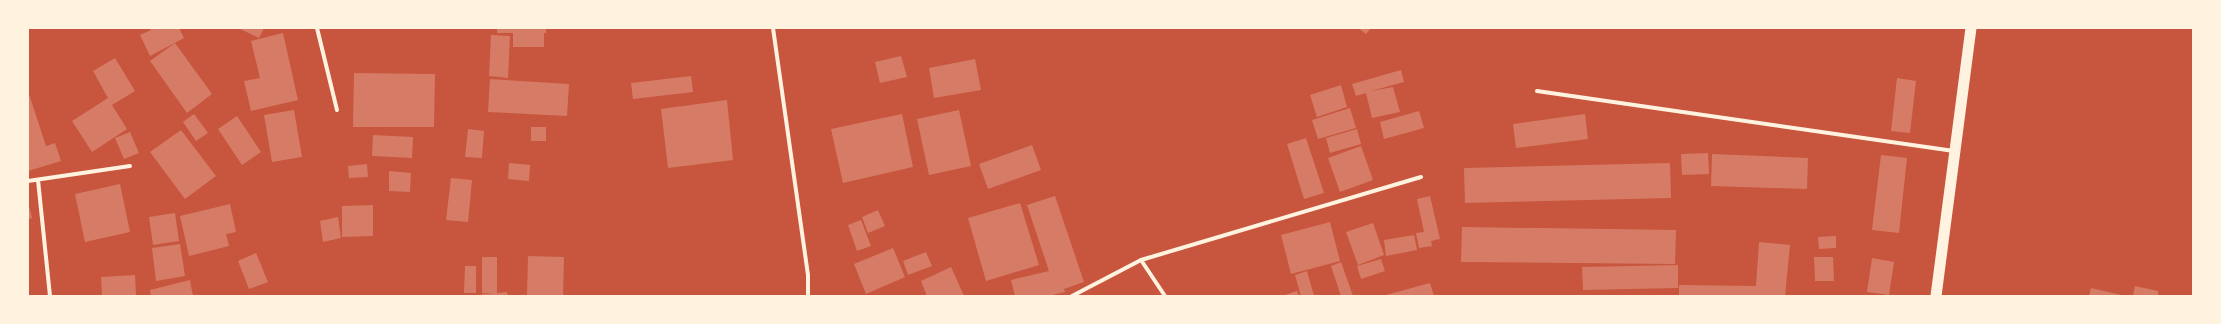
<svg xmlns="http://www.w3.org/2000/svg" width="2221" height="324" viewBox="0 0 2221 324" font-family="Inter,sans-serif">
	<rect width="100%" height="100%" fill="#c8553d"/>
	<g fill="#d67c66">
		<path d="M150,28H179L184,38L150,56L140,35L151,30Z"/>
		<path d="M238,28H264L259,38Z"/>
		<path d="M497,28H546V33H544V47H513V33H497Z"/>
		<path d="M1358,28H1371L1366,34Z"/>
		<path d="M283,33L298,100L251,111L244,81L260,78L251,41Z"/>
		<path d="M491,35L510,36L508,78L489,76Z"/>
		<path d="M175,43L212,94L187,113L150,61Z"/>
		<path d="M901,56L907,77L880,83L875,62Z"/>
		<path d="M115,58L135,91L112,105L127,129L92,152L72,121L108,98L93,71Z"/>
		<path d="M975,59L981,90L934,98L929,68Z"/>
		<path d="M1401,70L1404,82L1371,91L1393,87L1400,112L1372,118L1366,93L1356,96L1352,84Z"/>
		<path d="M354,73L435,74L434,127H353Z"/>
		<path d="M691,76L693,92L633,99L631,83Z"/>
		<path d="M1897,78L1916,81L1910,133L1891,131Z"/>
		<path d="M490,79L569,84L567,116L488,112Z"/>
		<path d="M1341,85L1347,107L1317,117L1310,95Z"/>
		<path d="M28,91L46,146L55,143L61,161L28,171Z"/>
		<path d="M727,100L733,160L668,168L661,109Z"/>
		<path d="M1350,108L1356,128L1318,139L1312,120Z"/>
		<path d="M294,110L302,157L272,162L264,115Z"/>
		<path d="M959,110L971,166L929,175L917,119Z"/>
		<path d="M1419,111L1424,128L1384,139L1380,122Z"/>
		<path d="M194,114L208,133L196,141L183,122Z"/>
		<path d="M902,114L913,167L843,183L831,129Z"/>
		<path d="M1585,114L1588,139L1516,148L1513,124Z"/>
		<path d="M237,116L261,152L242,165L218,129Z"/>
		<rect x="531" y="127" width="15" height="14"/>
		<path d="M468,129L484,131L482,158L465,157Z"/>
		<path d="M1357,129L1361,144L1330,153L1326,138Z"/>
		<path d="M181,130L216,176L185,199L150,152Z"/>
		<path d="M130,132L139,153L124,159L115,138Z"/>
		<path d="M373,135L413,137L412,158L372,156Z"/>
		<path d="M1306,138L1324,193L1304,199L1287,144Z"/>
		<path d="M1032,145L1041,170L988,189L979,164Z"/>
		<path d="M1361,146L1373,180L1340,192L1328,158Z"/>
		<path d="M1708,153L1709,174L1682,175L1681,154Z"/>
		<path d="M1712,154L1808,158L1807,189L1711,186Z"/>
		<path d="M1881,155L1907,158L1899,233L1872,230Z"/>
		<path d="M509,163L530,165L529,181L508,179Z"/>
		<path d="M1670,163L1671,198L1465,203L1464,168Z"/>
		<path d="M367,164L368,177L349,178L348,166Z"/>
		<path d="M389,171L411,173L410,192L389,191Z"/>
		<path d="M451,178L472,180L468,222L446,220Z"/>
		<path d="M120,184L130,232L85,242L75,194Z"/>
		<path d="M1055,196L1084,282L1064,289L1065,292L1048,296H1015L1011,280L1049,271L1027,205Z"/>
		<path d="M1430,196L1440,239L1431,241L1432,246L1419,248L1416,233L1424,232L1417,199Z"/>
		<path d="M28,202L32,218L28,219Z"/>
		<path d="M1020,203L1039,265L986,281L968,218Z"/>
		<path d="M230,204L236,232L226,234L229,246L189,256L180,216Z"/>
		<path d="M373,205V236L342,237V206Z"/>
		<path d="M878,210L885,226L868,233L862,217Z"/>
		<path d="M175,213L179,241L153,245L149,217Z"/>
		<path d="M338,217L341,238L323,242L320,221Z"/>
		<path d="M861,220L871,246L857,251L848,225Z"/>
		<path d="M1330,222L1340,261L1291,274L1281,235Z"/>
		<path d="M1373,223L1384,255L1358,265L1346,232Z"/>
		<path d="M1462,227L1676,230L1675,264L1461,262Z"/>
		<path d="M1414,235L1417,250L1386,256L1384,240Z"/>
		<path d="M1836,236V248L1819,249L1818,237Z"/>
		<path d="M1759,242L1790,245L1785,296H1679V285L1756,286Z"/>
		<path d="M180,244L185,276L156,281L152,248Z"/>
		<path d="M893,248L905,277L866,294L854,264Z"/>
		<path d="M926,252L932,266L908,275L903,261Z"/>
		<path d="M256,253L268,282L249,289L238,261Z"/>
		<path d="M528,256L564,257L563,296H527Z"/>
		<path d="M482,257H497V293L507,292L508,296H482V294L494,293H482Z"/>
		<path d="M1814,257H1833L1834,281H1815Z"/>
		<path d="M1872,258L1894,262L1889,295L1867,292Z"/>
		<path d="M1381,259L1385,271L1361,279L1357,266Z"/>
		<path d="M1341,262L1353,296H1341L1331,266Z"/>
		<path d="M1678,265V288L1583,290L1582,267Z"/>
		<path d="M465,266H476V293H464Z"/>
		<path d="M951,267L964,296H927L921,281Z"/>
		<path d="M1307,271L1314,296H1301L1295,275Z"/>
		<path d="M135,275L136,296H102L101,277Z"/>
		<path d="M190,280L193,296H151L150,290Z"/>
		<path d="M1430,283L1434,296H1387L1386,295Z"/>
		<path d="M2135,286L2158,291V296H2133Z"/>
		<path d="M2091,288L2121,295L2120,296H2089Z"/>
		<path d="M1297,291L1299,296H1282Z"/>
	</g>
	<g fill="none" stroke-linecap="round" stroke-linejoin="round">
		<g stroke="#fff3e0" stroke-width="4">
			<path d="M317,28L337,110"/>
			<path d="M773,28L808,275V296"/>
			<path d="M1537,91L1954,151"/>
			<path d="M38,180L50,296"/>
			<path d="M28,181L130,166"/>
			<path d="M1141,260L1165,296"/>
			<path d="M1072,296L1141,260L1421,177"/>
		</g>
		<path stroke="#fff3e0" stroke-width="11" d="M1936,296L1971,28"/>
	</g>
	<rect width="2221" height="324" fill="none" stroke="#fff3e0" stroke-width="58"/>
</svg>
